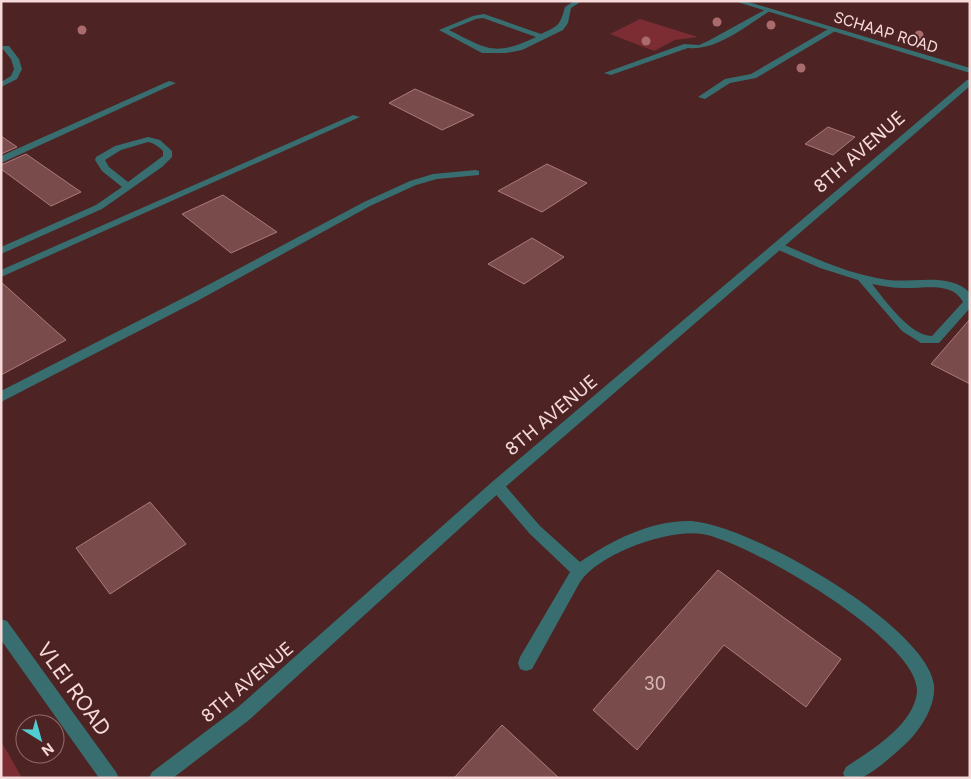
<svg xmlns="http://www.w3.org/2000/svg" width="971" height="779" viewBox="0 0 971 779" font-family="Inter,sans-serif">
	<rect width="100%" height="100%" fill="#4d2324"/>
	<g fill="#7b2d33">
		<path d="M640,19L698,37L675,40L654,51L610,34Z"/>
		<path d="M1,741L22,778H1Z"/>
	</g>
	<g fill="#7a4b4b" stroke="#ad7a7a">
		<path d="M415,89L474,115L442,130L389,103Z"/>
		<path d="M828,127L855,137L833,155L805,144Z"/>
		<path d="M1,136L17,147L1,154Z"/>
		<path d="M26,154L81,192L51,206L1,169V165Z"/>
		<path d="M547,164L587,183L542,212L498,191Z"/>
		<path d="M223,195L277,232L231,253L182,214Z"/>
		<path d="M532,238L564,257L524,284L488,264Z"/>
		<path d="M1,282L66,340L1,375Z"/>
		<path d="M970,319V384L931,364Z"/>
		<path d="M150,502L186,544L110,594L76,548Z"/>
		<path d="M718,570L841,659L806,707L724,645L637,750L593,710Z"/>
		<path d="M502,725L559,778H454Z"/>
	</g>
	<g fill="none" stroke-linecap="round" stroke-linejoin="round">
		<g fill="#386e70" fill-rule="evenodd">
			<path d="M574,1H582L571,8L568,23L563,30L522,50L506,53H482L439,30L473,16L484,14L541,34C558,26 560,26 565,7ZM483,18L536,37C494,57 487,49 449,30L476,19Z"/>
			<path d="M768,8L771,10L770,11C746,26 717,51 688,48L611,75L604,73L684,44L699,45L708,41Z"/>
			<path d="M830,28L837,30L756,78L730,83L705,99L698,97L725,79L751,74Z"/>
			<path d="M3,46H9L19,59L22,69L17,79L1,87V82L11,76L14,69L11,59L2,48Z"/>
			<path d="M169,81L176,83L1,163V156Z"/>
			<path d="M353,115L360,117L1,277V270Z"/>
			<path d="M148,137L160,140L172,151V157L162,167L102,209L1,254V247L96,205L122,187L102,171L95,160L96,157L115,146ZM148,142C154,143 159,147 163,151V156L128,182L109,167L105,160L121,150Z"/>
			<path d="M476,170L479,171V175L437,179L416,185L370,206L199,300L1,402V391L191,294L364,202L410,181L433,174Z"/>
			<path d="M778,243C789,246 800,252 810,256C835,267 861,276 888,280C913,283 951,272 970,293V308L939,343H921L902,331L858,280L820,268L774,248L773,246ZM872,284C883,286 893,288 904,288C923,289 952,281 963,302L932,336C910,336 885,300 872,284Z"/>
			<path d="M497,480L502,482L540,526L580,562C611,541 649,521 688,521C744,521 927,625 934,685C936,709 917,735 900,749C891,757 871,775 860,778C855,779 850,778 845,778L843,773L846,767C870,751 914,725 917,692C921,642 748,541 702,534C668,529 600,553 580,582L532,669L526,671L520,669L518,663L520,657L570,572L530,534L492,490L490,486L492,482Z"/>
		</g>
		<g fill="#386e70" fill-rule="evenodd">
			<path d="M734,1H745L970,68V73Z"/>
			<path d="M967,80H970V86L502,490L249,720L173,778H149L152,772L237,708L492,482Z"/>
			<path d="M1,619L7,621L116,772L119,778H99L1,640Z"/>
		</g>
	</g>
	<g fill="#a96b6c">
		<circle cx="717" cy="22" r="4.5"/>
		<circle cx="771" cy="25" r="4.5"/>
		<circle cx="82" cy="30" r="4.5"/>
		<circle cx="919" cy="35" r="4.5"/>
		<circle cx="646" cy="41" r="4.5"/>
		<circle cx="801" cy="68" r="4.5"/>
	</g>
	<g text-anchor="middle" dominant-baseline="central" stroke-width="4" stroke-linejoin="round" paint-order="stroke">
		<g font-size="15" fill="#f6d9d9" stroke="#4d2324">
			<text transform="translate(886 32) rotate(17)">SCHAAP ROAD</text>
		</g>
		<g font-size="18" fill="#f6d9d9" stroke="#4d2324">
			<text transform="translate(859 152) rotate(-41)">8TH AVENUE</text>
			<text transform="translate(551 415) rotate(-40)">8TH AVENUE</text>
			<text transform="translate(247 682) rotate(-40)">8TH AVENUE</text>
		</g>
		<g font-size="18" fill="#d7b6b6">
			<text x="655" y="683">30</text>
		</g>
		<g font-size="21" fill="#f6d9d9" stroke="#4d2324">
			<text transform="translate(74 689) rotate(54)">VLEI ROAD</text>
		</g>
	</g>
	<rect width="971" height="779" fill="none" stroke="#f6d9d9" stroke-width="5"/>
	<g transform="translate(40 739) rotate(143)"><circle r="24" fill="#4d2324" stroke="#916c6c"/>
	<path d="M0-4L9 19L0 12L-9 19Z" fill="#51ccd2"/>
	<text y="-8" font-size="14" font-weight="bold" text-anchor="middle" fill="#f6d9d9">N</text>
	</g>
</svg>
